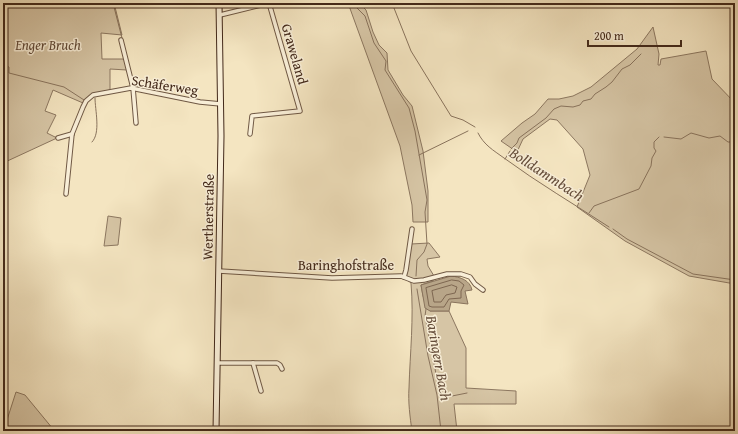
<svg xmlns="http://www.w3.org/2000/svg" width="738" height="434" viewBox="0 0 738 434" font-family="'Gentium Book Plus',serif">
	<rect width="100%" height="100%" fill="#f4e5c1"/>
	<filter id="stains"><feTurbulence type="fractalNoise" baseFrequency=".005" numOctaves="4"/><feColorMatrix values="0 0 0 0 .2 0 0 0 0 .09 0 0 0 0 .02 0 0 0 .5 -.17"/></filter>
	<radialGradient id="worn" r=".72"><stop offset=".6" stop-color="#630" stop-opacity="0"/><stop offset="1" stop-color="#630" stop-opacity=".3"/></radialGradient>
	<g fill="#d6c5a5" stroke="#8c7760">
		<path d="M3,3H114L122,35L101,33L102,59H125L127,70L110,69V90L92,94L83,103L53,90L45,111L56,115L47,133L57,138L3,163Z"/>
		<path d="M348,3H359L366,10L373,32L379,45L387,53L388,70L403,95L412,106L423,151L428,191V222H413L412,205L400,146Z"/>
		<path d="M653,27L659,54L658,65H660L661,59L706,51L712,79L735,103V284L689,276L625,241L577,207L590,175L583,149L557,120L550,119L523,139L517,152L501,141L522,123L535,114L548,99H559L573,96L591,87L637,49Z"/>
		<path d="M108,216L121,218L118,245L104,246Z"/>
		<path d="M429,243L440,257L427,259L428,266L434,276L433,281L421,285L423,296L430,311H449L466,348V388L516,391V404H454L457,431H412C410,417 408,402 409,388C410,353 414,318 411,283L406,279L411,244Z"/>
		<path d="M16,392L25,395L53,429L49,431H3V422L6,423Z"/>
	</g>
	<path fill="#b8a588" stroke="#89735c" d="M451,276C460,277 470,280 472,290L465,291L468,304L451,302L449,311H430L425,308L421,285Z"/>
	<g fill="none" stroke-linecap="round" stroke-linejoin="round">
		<g stroke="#7e6751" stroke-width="1">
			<path d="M452,280L459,281L464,285L461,291V298L449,299L444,307H432L429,306L426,288Z"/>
			<path d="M452,285L457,287L455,293L446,295L441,302H434L432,291Z"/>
		</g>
		<g stroke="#89735c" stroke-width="1">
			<path d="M113,3L122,38"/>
			<path d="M355,3L356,7L365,16L374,43L386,61L385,70L409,108L415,131L427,200L425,212L427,244L424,252L417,260L416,276"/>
			<path d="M392,3L411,51L451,116L463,120L475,127"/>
			<path d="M3,65L9,67V73L64,87L84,100"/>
			<path d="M478,133C484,145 493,150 504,158C538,183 574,204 609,227"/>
			<path d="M664,137L681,139L691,133L709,138L720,136L728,142H735"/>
			<path d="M92,142C101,133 95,110 95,98"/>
			<path d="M511,149L517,143L519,138L546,118L554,109L561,106L573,107L580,105L583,101L591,99L595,94L606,87L612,82L622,69L630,65L641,54"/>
			<path d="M419,155L468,131"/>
			<path d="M505,159L510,151"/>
			<path d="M589,213L594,206L639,189L651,166L652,158L656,151L654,148V142L659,137"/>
			<path d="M613,229L627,239L693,274L735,280"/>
			<path d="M417,289L428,356L437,395L441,431"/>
			<path d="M426,309L425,316L440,395L442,398L467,393"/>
			<path d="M5,427L11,431"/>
		</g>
		<g stroke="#6f5844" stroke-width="5.5">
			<g id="street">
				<path d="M220,15L269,3L300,111L252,116L250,134"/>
				<path d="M121,40L133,88L136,123"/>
				<path d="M58,138L72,134"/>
				<path d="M66,194L72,134L83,107L86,101L93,95L131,88L200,102L221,104"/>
				<path d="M219,271L332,278L401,276L414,281L424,280L447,274H461L470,277L475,284L483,290"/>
				<path d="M404,277L406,270L412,229"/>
				<path d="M217,363H277L280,365L282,369"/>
				<path d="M253,363L261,391"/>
			</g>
		</g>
		<g stroke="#43291a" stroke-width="7">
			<path id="secondary" d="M216,431L221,136L219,3"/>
		</g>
		<use href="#street" stroke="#f8eed7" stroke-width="3.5"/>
		<use href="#secondary" stroke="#f8eed7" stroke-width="5"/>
	</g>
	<g text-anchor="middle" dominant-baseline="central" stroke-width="3" stroke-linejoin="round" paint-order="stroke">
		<g font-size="14" font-style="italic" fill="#604836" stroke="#f8eed7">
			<text x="48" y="45">Enger Bruch</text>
		</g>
		<g font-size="14" fill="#43291a" stroke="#f8eed7">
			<text transform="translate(295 54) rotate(74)">Graweland</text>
			<text transform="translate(165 85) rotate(9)">Schäferweg</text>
			<text transform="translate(208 217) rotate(-89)">Wertherstraße</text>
			<text x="346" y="265">Baringhofstraße</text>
		</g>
		<g font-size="15" font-style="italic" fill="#664e3b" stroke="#f8eed7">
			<text transform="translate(547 174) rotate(33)">Bolldammbach</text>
			<text transform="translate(439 358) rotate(80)">Baringerr Bach</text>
		</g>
	</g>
	<rect width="738" height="434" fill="none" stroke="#f4e5c1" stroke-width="16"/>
	<rect x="4" y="4" width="730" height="426" fill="none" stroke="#43291a" stroke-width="2"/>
	<rect x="8" y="8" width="722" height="418" fill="none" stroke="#43291a"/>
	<path d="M588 40v6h93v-6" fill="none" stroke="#43291a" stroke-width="2"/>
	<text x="594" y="40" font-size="12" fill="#43291a" stroke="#f8eed7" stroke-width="3" paint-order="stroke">200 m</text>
	<rect width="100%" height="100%" filter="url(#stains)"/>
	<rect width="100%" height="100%" fill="url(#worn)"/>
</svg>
